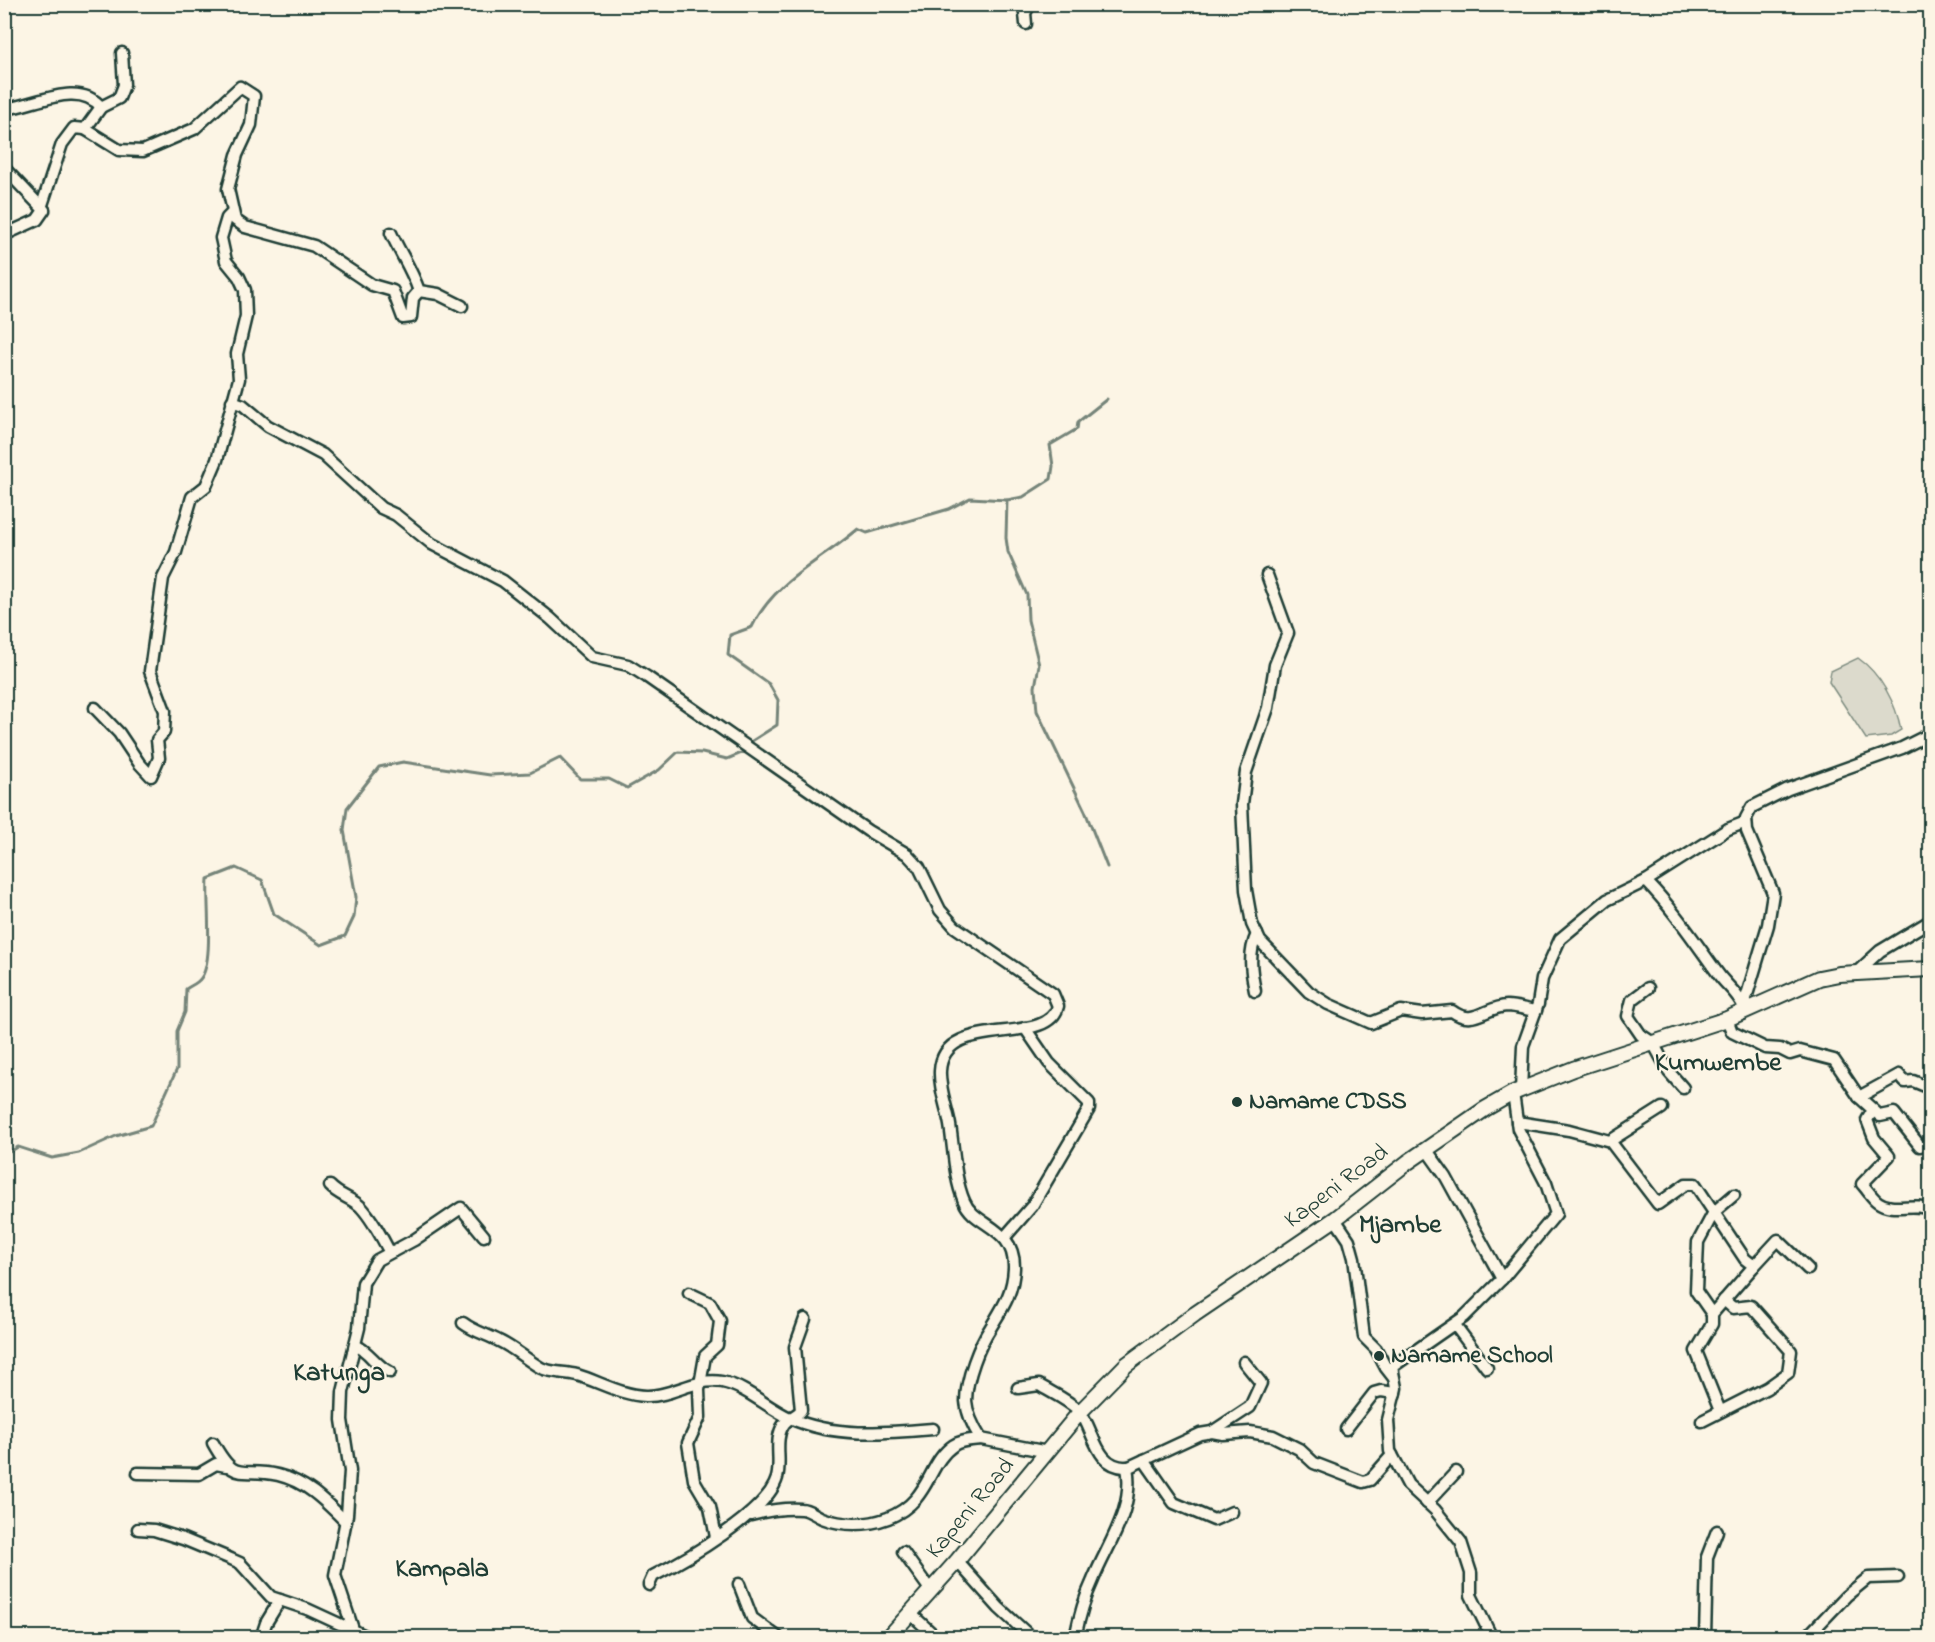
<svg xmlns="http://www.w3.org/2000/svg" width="1935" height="1642" viewBox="0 0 1935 1642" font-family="'Indie Flower',sans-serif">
	<rect width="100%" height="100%" fill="#fcf5e5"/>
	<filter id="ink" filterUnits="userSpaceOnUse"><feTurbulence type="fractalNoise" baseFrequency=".0167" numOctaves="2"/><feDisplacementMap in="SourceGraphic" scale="12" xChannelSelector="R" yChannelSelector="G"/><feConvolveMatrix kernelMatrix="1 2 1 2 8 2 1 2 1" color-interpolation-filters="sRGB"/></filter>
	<g filter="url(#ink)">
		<path fill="#dcdacc" stroke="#7e8c80" stroke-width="1.5" d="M1858,658C1881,674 1896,704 1901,730L1891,736L1866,739L1829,682L1831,671Z"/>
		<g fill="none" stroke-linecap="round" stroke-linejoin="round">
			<g stroke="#758479" stroke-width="3">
				<path d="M1107,867L1085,811L1037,711L1035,687L1039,665L1028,620L1027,595L1008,552L1006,538L1007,500L1023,497L1051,479L1053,466L1050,445L1077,429L1078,422L1107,399"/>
				<path d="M4,1155L18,1147L52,1158L79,1153L116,1136L151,1126L177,1069V1031L185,1012L186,989C190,986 198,983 201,978C214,961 206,901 208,879L236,868L262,880L274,914L321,945L345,936L354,917L356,897L344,830L347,808L379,767L403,762L490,775L530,773L560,758L580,779H609L627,788L659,770L678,752L702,753L727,759L744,752L752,741L777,725L778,700L769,684L728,655L730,635L752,627C774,581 822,560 858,529L867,533L949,509L970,498L1007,500"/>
			</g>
			<g stroke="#1f3d34" stroke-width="15">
				<g id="minor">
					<path d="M1026,24L1025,13L1030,4"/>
					<path d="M122,53L124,85L119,98L101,107L85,129L119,150L143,151L194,129L240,87L254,96L251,125L237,155L228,189L235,220L245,227L314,246L372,285L393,291L403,318L411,317L413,298L419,291"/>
					<path d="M4,109C34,106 78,79 101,107"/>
					<path d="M4,168L44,210L37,220L4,235"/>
					<path d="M42,205L62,144L74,128L85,129"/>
					<path d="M391,233C401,255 411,268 419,291L438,294L462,306"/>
					<path d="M232,401L243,405L268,426L323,455L381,508L396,515L432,544L503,581L550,618L592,657L628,665L647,677L868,831L907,854L919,867L940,910L955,927L1053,994L1058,1006C1048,1049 943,1011 940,1071C939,1089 947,1107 950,1125C954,1150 954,1177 964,1201C974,1227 1015,1226 1014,1268C1013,1293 1003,1307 991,1327C979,1345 966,1379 966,1401C967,1414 974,1428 981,1439L1048,1452"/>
					<path d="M1267,575L1288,633L1275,665L1268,708L1246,772L1242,804L1246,890L1252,924L1260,941L1309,992L1328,1004L1371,1023L1401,1011L1422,1014L1452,1011C1473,1027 1485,1007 1507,1006C1516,1006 1527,1010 1536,1011"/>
					<path d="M95,708L119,733L139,763L151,776L159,758L157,740L164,732L165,711L150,671L163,578L176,552L192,497L206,486L217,460L239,379L237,354L246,316L245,290L239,277L226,261L221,238L227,218L232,213"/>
					<path d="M1646,881C1674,910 1695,942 1719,975C1727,986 1739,994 1744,1008"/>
					<path d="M1856,973L1880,951L1930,921"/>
					<path d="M1648,988L1632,1000L1628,1016L1641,1035L1653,1043L1669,1072L1683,1088"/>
					<path d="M1255,991C1251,971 1248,953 1257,934"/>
					<path d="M1744,1005L1768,925L1773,893L1747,831L1746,818L1752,807L1788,789L1902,748L1930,734"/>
					<path d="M1727,1019L1732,1032L1765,1048L1780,1049L1790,1054L1800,1051L1834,1060L1859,1097L1880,1116L1894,1113L1920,1146"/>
					<path d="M1521,1090L1523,1046L1538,1004L1542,979L1560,939L1607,900L1646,881L1728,829L1746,822"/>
					<path d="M1859,1097L1899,1075L1905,1082L1913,1081L1930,1088"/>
					<path d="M1873,1110L1867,1120L1874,1138L1889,1156L1862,1184C1867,1189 1872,1198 1878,1202C1893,1213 1915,1201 1930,1210"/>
					<path d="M1517,1122L1569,1130L1610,1141L1658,1204L1686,1184H1695L1745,1259L1754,1266L1778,1240L1808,1269"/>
					<path d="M1610,1141L1662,1108"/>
					<path d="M1426,1149L1446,1177L1502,1279"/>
					<path d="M330,1186C339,1196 352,1198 361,1207C373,1220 381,1236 389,1251"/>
					<path d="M1335,1219L1349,1240L1354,1258L1364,1337L1376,1349L1386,1368L1393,1377"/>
					<path d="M1004,1238L1032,1206L1089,1109V1103L1049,1063L1025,1028"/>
					<path d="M689,1293L710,1303L720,1321L717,1345L705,1356L699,1390L700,1417L688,1443L694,1480L710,1507L716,1537"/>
					<path d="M1712,1314L1696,1291L1698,1242L1714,1212L1734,1195"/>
					<path d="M463,1323C475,1332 486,1334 499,1341C514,1348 527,1360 541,1368C552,1373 565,1372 577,1375C600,1382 621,1395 646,1396C672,1397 695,1377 722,1382C747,1387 767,1408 790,1418C834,1438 886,1433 933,1429"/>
					<path d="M1455,1325L1487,1368"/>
					<path d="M355,1345C371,1352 374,1365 390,1372"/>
					<path d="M1018,1388L1039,1385C1052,1393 1069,1400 1079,1411C1094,1426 1094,1470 1129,1467L1200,1434L1212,1432L1223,1434L1250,1432L1273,1436L1299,1449L1314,1463L1363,1482L1370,1480L1392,1455"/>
					<path d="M1720,1411L1696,1351L1712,1324V1314L1754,1266"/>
					<path d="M1702,1421L1767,1388L1788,1373L1791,1351L1751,1306L1733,1308L1724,1300"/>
					<path d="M1346,1429L1374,1393L1381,1391L1395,1393"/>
					<path d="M1212,1432L1250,1407L1261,1383L1244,1362"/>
					<path d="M213,1443C237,1486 240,1466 278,1475C307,1482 325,1501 346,1522"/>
					<path d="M1144,1460L1174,1503L1214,1520L1232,1512"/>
					<path d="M138,1473L199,1474L216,1464L226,1466"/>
					<path d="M1427,1503L1456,1472"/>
					<path d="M751,1515C766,1511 784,1508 801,1509C808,1509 815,1515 822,1518C843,1526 867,1526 888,1518C932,1500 926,1464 954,1445C961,1440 973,1440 981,1439"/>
					<path d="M138,1529L154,1530L183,1539L231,1559L240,1563L271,1597L307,1609L370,1638"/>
					<path d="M903,1552L931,1591"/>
					<path d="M957,1561L999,1608L1032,1638"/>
					<path d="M739,1584L752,1618L779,1638"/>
					<path d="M649,1585L653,1576C685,1560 767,1513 777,1478C782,1460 773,1440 784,1424C789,1417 797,1416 801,1410L795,1347L805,1319"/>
					<path d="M910,1613L937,1638"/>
					<path d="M353,1629L335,1575L347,1515L350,1471L342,1420L343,1392L359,1328L363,1283L377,1260L414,1240L461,1208L484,1236"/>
					<path d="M261,1638L266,1623L280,1600"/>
					<path d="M1075,1638C1079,1618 1084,1599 1093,1580C1108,1543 1135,1509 1127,1467"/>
					<path d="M1492,1638L1471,1595V1573L1461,1542L1435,1510L1408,1485L1390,1451L1388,1420L1396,1388L1392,1367L1464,1317L1502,1279L1556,1214L1546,1183L1518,1129L1513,1093"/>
					<path d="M1705,1638L1707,1557L1717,1531"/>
					<path d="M1806,1638L1846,1596L1868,1578L1898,1577"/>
				</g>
			</g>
			<g stroke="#1f3d34" stroke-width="18">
				<path id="major" d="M888,1638L957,1561L1080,1412L1126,1365L1195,1314L1335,1219L1408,1162L1485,1109L1513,1093L1573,1069L1727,1019L1819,978L1839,974L1930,969"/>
			</g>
			<use href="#minor" stroke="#fcf5e5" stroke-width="10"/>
			<use href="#major" stroke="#fcf5e5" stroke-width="14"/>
		</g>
	</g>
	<g fill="#1f3d34" stroke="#fcf5e5" stroke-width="2">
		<circle cx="1237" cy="1102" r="6"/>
		<circle cx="1379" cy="1356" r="6"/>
	</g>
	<g text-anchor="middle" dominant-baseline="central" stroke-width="4.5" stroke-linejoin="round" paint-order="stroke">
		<g font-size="24" font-weight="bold" fill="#1f3d34" stroke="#fcf5e5" text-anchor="start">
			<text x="1249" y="1102">Namame CDSS</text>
			<text x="1391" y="1356">Namame School</text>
		</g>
		<g font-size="24" fill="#1f3d34" stroke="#fcf5e5">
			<text transform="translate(1337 1187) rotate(-37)">Kapeni Road</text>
			<text transform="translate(971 1509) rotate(-50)">Kapeni Road</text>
		</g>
		<g font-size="26" font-weight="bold" fill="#1f3d34" stroke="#fcf5e5">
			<text x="442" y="1570">Kampala</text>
		</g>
		<g font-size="27" font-weight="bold" fill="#1f3d34" stroke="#fcf5e5">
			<text x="1718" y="1063">Kumwembe</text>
			<text x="1400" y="1225">Mjambe</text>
			<text x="339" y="1373">Katunga</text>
		</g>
	</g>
	<rect width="1935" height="1642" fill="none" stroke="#fcf5e5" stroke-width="24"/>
	<rect x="12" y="12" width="1911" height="1618" fill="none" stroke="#1f3d34" stroke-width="2" filter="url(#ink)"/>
</svg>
